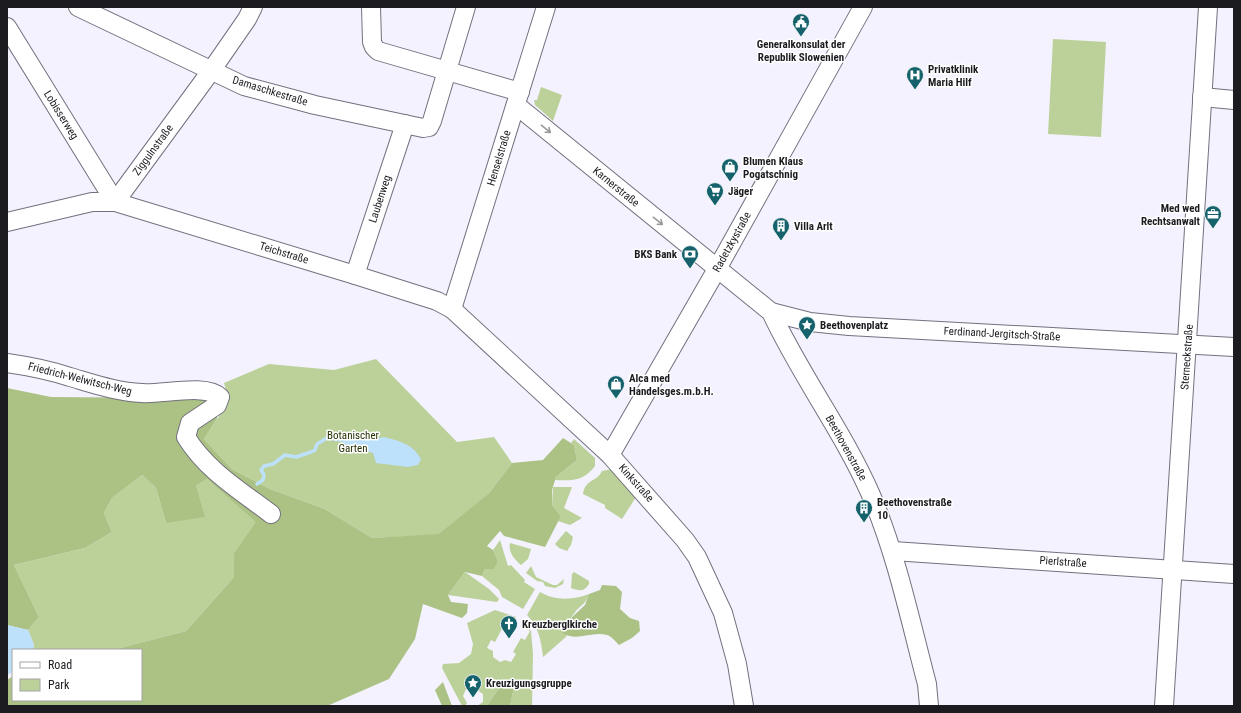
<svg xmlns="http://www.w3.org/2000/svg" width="1241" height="713" viewBox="0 0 1241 713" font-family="'Roboto Condensed',sans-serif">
	<rect width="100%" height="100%" fill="#f3f2fe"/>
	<g fill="#bcd19a">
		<path d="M1053,39L1106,42L1101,137L1048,134Z"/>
		<path d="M541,87L562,95L553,121L535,105L534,100H537Z"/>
		<path d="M376,359L457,442L494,437L512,463L489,493L439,535L372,538L325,509L270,489L232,469L204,439L229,401L224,383L269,364L334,370Z"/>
		<path d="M574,439L595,458V466C584,481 572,481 555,480L556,477L577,460L574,445L571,443Z"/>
		<path d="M612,469L636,497L622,519L605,508V505L583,494C585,479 597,482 602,471Z"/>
		<path d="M142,475L156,488L166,523L196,486L207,479L257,522L234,553V577L186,631L112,650H33L34,645L28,630L39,617L14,565L85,548L112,532L104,513L112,498Z"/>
		<path d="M553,487H572L564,508L582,518L570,525L558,521L561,516L552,505Z"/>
		<path d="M566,531L573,537L571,545L567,551L559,548L555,544Z"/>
		<path d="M500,540L508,566L511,565L525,580L524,582L535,589L523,609L502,597L499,590L482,576L485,569L494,568L498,561L493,550Z"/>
		<path d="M510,543L531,549L528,559L521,565C514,559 508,552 510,543Z"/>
		<path d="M531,566L536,577L553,585H557L564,579L563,584L555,588L545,586L543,582L537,581L526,573Z"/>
		<path d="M465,572L489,589L499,599L497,602L448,595Z"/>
		<path d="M574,572L589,581V584C584,592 579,591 571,588L572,574Z"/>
		<path d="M540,592C555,601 573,600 589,594C585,605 583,603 576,611C571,617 566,626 563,633L567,636L543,657C541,640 539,628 527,615Z"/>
		<path d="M495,610L516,617L514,622L506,617L500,625L503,627L495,642L491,640L487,648L493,651V657L500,662L505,660L511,662L516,654L513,652L521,638L525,640L530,631L521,626L524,623L531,631L533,654L532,706H510L514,687L501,685L487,706H472H477L483,702V694L474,688L466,689L463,696L467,703L465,706H462L442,668L443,664L459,663L471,654L473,644L467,623Z"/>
	</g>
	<g fill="#abc284">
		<path d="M7,388L51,397L184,398L217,396V419L204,439L232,469L270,489L325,509L372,538L439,534L489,493L512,463L543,460L563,438L574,445L577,460L556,477L552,490V505L561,516L545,547L504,536L500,531L487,546L493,550L498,561L494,569H485L482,576L465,572L448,595L451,602L468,604L467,613L462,618L423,604L415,639L389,679L327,706H7V680L13,676V700H141V650H112L186,631L234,577V553L256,522L207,479L196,486L205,517L166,523L156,488L142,475L112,498L104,513L112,532L85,548L14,565L39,617L28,630L7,625Z"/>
		<path d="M602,585L616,586L622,592L620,609L630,618L639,621L640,631L632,638L619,645C616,642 611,636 607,635C591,631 577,642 562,633L568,621L585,605L589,594L600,590Z"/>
		<path d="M443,682L452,706H442L435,690Z"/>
		<path d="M501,685L514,687L510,706H487Z"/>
	</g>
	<g fill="#bde0fb">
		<path d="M384,437C399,441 413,444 421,459L418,465L408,467L376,463L373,453L344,444L341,440L375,439Z"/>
		<path d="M7,625L28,630L34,645L33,650H13V672L7,675Z"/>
	</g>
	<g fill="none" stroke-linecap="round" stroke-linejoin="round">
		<path stroke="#bde0fb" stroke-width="3.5" d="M257,484L263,480L264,475L261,470L264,466L273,464L285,455L296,457L311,452L315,450L317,444L327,438L341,440"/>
		<g stroke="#72717e" stroke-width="20">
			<g id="minor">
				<path d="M78,7L244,86L315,105L423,128L429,127L432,121L466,7"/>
				<path d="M371,7L372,42L374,47L378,51L520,92"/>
				<path d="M7,27L115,202"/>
				<path d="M1202,97L1234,100"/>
				<path d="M516,105L771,312C800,375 843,431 871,495C897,556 910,620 927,684L929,706"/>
				<path d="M115,202L211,71L247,19L253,7"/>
				<path d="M7,222L92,202H115L355,275L437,301L452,309L610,455L685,540L697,557L723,613L737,664L744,706"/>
				<path d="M355,275L405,124"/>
				<path d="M452,309L546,7"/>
				<path d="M771,312L810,322L849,326L1234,347"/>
				<path d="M7,363C28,366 49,370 70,377C94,384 117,392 142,393C160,395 206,383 220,397L217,405L190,423L186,437C207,471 241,491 271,514"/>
				<path d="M610,455L717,269L863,7"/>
				<path d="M893,551L1234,574"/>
				<path d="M1164,706L1208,7"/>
			</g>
		</g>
		<use href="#minor" stroke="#fff" stroke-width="18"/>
	</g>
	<defs><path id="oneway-shaft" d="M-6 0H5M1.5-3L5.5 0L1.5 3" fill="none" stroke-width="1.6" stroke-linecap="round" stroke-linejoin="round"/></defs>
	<g stroke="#99989b">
		<use href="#oneway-shaft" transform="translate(546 129) rotate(39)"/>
		<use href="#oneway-shaft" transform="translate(658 221) rotate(39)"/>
	</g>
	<defs>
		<g id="civic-pin" transform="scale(0.9)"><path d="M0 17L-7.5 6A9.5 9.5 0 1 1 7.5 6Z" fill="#15626d" stroke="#fff"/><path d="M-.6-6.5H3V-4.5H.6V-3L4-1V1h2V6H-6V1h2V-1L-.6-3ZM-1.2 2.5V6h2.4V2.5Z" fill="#fff"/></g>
		<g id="hospital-pin" transform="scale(0.9)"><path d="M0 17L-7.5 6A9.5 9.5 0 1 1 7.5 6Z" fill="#15626d" stroke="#fff"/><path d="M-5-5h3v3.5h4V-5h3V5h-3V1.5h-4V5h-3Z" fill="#fff"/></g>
		<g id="shop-pin" transform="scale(0.9)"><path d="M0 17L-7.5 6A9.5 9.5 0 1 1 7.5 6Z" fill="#15626d" stroke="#fff"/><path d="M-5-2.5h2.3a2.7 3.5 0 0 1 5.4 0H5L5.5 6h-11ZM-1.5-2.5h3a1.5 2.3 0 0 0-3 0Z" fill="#fff"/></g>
		<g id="supermarket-pin" transform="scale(0.9)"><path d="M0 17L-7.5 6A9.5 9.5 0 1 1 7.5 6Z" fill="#15626d" stroke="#fff"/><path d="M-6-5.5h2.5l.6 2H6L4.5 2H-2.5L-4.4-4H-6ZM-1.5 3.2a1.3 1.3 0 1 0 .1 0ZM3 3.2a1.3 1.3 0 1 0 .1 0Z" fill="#fff"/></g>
		<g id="office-pin" transform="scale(0.9)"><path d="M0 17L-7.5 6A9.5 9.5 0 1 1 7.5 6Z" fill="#15626d" stroke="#fff"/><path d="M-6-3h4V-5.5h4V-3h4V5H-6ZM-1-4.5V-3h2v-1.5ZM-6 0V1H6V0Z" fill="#fff"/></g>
		<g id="building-pin" transform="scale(0.9)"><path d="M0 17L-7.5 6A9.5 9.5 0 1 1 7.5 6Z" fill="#15626d" stroke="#fff"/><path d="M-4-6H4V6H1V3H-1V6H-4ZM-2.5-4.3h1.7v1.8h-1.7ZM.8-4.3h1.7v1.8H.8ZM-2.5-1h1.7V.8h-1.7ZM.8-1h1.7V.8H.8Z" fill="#fff"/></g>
		<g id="bank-pin" transform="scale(0.9)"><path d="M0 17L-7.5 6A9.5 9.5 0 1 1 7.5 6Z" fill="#15626d" stroke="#fff"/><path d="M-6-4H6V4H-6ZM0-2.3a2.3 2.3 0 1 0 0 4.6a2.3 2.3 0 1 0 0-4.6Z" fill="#fff"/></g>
		<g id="sight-pin" transform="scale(0.9)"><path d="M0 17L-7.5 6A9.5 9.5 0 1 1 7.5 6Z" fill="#15626d" stroke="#fff"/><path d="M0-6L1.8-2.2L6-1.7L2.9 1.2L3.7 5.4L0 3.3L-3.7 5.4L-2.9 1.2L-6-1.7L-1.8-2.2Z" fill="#fff"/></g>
		<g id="church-pin" transform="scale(0.9)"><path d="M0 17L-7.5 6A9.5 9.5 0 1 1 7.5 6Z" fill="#15626d" stroke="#fff"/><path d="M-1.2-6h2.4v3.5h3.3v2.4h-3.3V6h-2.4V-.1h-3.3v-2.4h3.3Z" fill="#fff"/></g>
	</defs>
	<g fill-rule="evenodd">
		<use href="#civic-pin" x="801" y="22"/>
		<use href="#hospital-pin" x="915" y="75"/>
		<use href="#shop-pin" x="730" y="167"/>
		<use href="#supermarket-pin" x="715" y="191"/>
		<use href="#office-pin" x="1213" y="214"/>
		<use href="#building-pin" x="781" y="226"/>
		<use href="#bank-pin" x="690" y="254"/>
		<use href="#sight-pin" x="807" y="325"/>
		<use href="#shop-pin" x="616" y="384"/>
		<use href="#building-pin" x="864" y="508"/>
		<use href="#church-pin" x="509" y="624"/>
		<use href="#sight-pin" x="473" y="683"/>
	</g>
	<g text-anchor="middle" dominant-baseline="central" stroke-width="3" stroke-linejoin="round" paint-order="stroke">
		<g font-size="11" font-weight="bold" fill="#1c1b20" stroke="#fff" text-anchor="start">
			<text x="801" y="44" text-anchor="middle">Generalkonsulat der<tspan x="801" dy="13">Republik Slowenien</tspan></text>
			<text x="928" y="69">Privatklinik<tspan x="928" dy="13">Maria Hilf</tspan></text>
			<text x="743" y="161">Blumen Klaus<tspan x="743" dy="13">Pogatschnig</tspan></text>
			<text x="728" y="191">Jäger</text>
			<text x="1200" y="208" text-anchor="end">Med wed<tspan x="1200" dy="13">Rechtsanwalt</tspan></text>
			<text x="794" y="226">Villa Arlt</text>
			<text x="677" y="254" text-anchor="end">BKS Bank</text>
			<text x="820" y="325">Beethovenplatz</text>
			<text x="629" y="378">Alca med<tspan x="629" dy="13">Handelsges.m.b.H.</tspan></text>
			<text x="877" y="502">Beethovenstraße<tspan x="877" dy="13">10</tspan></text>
			<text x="522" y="624">Kreuzberglkirche</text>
			<text x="486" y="683">Kreuzigungsgruppe</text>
		</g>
		<g font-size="11" fill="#1c1b20" stroke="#fff">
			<text transform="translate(270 91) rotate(17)">Damaschkestraße</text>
			<text transform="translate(61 115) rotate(58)">Lobisserweg</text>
			<text transform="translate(153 150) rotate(-54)">Ziggulnstraße</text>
			<text transform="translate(499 158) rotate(-73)">Henselstraße</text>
			<text transform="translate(616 187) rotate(39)">Karnerstraße</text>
			<text transform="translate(380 199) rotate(-72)">Laubenweg</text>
			<text transform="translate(732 242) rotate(-61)">Radetzkystraße</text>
			<text transform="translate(284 253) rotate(17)">Teichstraße</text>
			<text transform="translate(1002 334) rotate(3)">Ferdinand-Jergitsch-Straße</text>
			<text transform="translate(1187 357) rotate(-86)">Sterneckstraße</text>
			<text transform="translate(80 379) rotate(14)">Friedrich-Welwitsch-Weg</text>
			<text transform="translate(846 448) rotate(61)">Beethovenstraße</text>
			<text transform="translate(636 483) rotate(48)">Kinkstraße</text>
			<text transform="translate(1063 562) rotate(4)">Pierlstraße</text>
		</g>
		<g font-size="11" fill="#243102" stroke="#fff">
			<text x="353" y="435">Botanischer<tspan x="353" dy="13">Garten</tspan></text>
		</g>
	</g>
	<rect width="1241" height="713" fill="none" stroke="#1c1b20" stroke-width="16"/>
	<rect x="12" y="649" width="130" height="52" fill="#ffffff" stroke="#a4a4a6"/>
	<rect x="20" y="662" width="20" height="6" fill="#ffffff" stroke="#a4a4a6"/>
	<text x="48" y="669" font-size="12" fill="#1c1b20">Road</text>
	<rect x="20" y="679" width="20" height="12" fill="#bcd19a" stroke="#a4a4a6"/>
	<text x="48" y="689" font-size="12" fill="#1c1b20">Park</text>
</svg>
